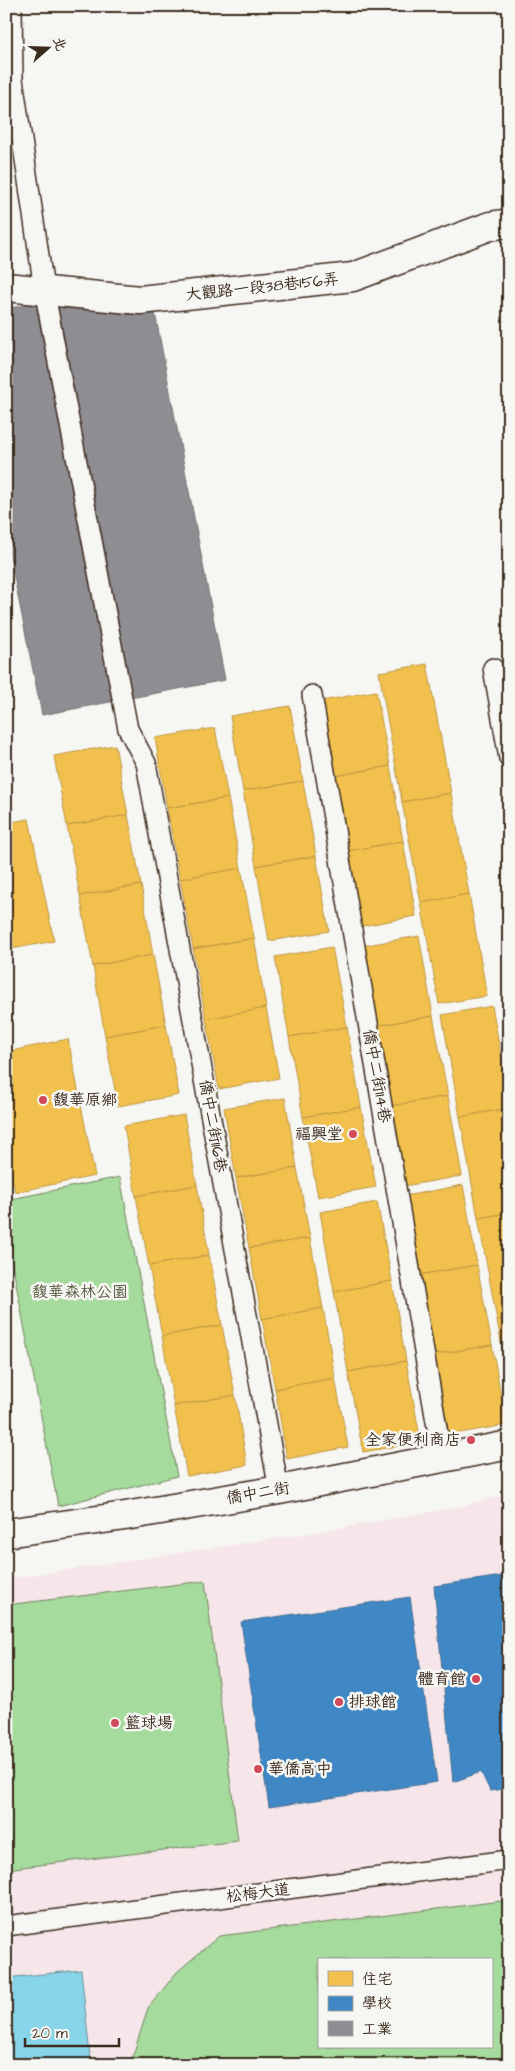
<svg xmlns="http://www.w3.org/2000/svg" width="515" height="2071" viewBox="0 0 515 2071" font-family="'Architects Daughter','LXGW WenKai TC',sans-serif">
	<rect width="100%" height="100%" fill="#f6f6f2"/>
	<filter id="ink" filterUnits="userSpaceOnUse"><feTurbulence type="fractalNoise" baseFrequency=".02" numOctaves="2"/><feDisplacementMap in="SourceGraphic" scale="10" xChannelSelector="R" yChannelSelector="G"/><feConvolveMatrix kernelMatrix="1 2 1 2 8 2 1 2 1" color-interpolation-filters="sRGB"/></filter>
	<g filter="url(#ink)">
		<path fill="#f6e6ea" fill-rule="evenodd" d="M509,1494V2065H6V1579L311,1533L458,1507ZM319,1960H491V2047H319Z"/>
		<g fill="#a6db9e" stroke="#70825e" fill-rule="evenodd">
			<path d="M120,1177L177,1476L58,1506L6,1230V1200Z"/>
			<path d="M205,1581L238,1841L6,1869V1605Z"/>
			<path d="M509,1900V2065H130L148,2008L177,1972L219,1936ZM319,1960H491V2047H319Z"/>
		</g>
		<path fill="#88d4e8" stroke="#699097" d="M81,1970L91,2065H6V1978Z"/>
		<g fill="#f2c14e" stroke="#bb9440">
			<path d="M427,664L451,793L402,802L379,672Z"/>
			<path d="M376,691L390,766L329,777L316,702Z"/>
			<path d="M290,706L303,781L243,791L230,716Z"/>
			<path d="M215,728L228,798L167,808L155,738Z"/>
			<path d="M115,745L128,815L67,826L54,756Z"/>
			<path d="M390,766L403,841L343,852L329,777Z"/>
			<path d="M303,781L316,856L256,866L243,791Z"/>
			<path d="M451,793L469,894L421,903L402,802Z"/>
			<path d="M228,798L241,868L180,879L167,808Z"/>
			<path d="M128,815L141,885L80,896L67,826Z"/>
			<path d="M29,819L54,941L6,950V823Z"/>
			<path d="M403,841L416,916L357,927L343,852Z"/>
			<path d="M316,856L329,931L269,941L256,866Z"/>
			<path d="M241,868L254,938L193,949L180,879Z"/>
			<path d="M141,885L153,955L93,966L80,896Z"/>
			<path d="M469,894L487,996L439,1004L421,903Z"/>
			<path d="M419,936L433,1016L375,1026L361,946Z"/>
			<path d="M254,938L266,1008L206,1019L193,949Z"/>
			<path d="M332,947L347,1027L289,1037L275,957Z"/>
			<path d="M153,955L166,1025L105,1036L93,966Z"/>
			<path d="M492,1006L509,1099V1108L460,1117L442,1015Z"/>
			<path d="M266,1008L279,1078L219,1089L206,1019Z"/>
			<path d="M433,1016L448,1096L390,1106L375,1026Z"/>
			<path d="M166,1025L179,1095L118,1106L105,1036Z"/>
			<path d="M347,1027L361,1107L303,1117L289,1037Z"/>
			<path d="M68,1039L95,1176L15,1192L6,1148V1052Z"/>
			<path d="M448,1096L462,1176L404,1186L390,1106Z"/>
			<path d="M285,1098L297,1168L236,1178L224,1108Z"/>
			<path d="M361,1107L376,1187L318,1197L303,1117Z"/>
			<path d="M509,1108V1213L478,1218L460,1117Z"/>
			<path d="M184,1115L197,1185L136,1196L124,1126Z"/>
			<path d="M297,1168L310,1238L249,1248L236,1178Z"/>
			<path d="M197,1185L209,1255L149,1266L136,1196Z"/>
			<path d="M463,1185L477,1265L419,1275L405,1196Z"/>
			<path d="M377,1202L392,1281L334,1292L320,1212Z"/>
			<path d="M509,1213V1318L497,1320L478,1218Z"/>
			<path d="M310,1238L323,1308L262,1319L249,1248Z"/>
			<path d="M209,1255L222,1325L162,1336L149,1266Z"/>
			<path d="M477,1265L492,1345L433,1355L419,1275Z"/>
			<path d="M392,1281L406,1361L348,1372L334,1292Z"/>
			<path d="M323,1308L335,1378L275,1389L262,1319Z"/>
			<path d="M509,1318V1386L497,1320Z"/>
			<path d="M222,1325L235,1395L174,1406L162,1336Z"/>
			<path d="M492,1345L506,1425L448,1435L433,1355Z"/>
			<path d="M406,1361L421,1442L363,1452L348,1372Z"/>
			<path d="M335,1378L348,1447L287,1459L275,1389Z"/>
			<path d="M235,1395L247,1465L187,1476L174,1406Z"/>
		</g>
		<g fill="#3f88c5" stroke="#3e6c93">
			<path d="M509,1575V1788L490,1791L481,1772L453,1782L434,1586Z"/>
			<path d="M410,1597L437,1782L269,1807L241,1622Z"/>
		</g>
		<path fill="#8d8d92" stroke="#746f6f" d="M54,298L155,313L225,680L42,715L6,537V309Z"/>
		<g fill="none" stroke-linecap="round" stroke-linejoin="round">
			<g stroke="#3b2a1e" stroke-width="22">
				<g id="service">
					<path d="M12,6L13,79L44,289L128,729L146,763L279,1490"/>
					<path d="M493,668L509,758"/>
					<path d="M312,695L442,1457"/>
					<path d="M6,1926L509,1860"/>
				</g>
			</g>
			<g stroke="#3b2a1e" stroke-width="31">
				<g id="minor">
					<path d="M6,287L140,300L353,277L490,226L509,223"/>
					<path d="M6,1533L125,1516L279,1490L509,1445"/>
				</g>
			</g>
			<use href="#service" stroke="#f6f6f2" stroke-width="19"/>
			<use href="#minor" stroke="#f6f6f2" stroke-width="28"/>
		</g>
	</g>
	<g fill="#d1495b" stroke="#f6f6f2" stroke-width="2">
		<circle cx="43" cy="1100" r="5"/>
		<circle cx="353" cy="1134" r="5"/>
		<circle cx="471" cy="1440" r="5"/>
		<circle cx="476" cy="1679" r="5"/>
		<circle cx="339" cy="1702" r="5"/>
		<circle cx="115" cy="1723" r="5"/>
		<circle cx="258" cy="1769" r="5"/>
	</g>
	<g text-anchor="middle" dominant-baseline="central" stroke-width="5" stroke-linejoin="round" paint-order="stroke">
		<g font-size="16" fill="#3b2a1e" stroke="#f6f6f2">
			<text transform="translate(262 287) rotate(-6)">大觀路一段38巷156弄</text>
			<text transform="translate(377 1076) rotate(80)">僑中二街114巷</text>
			<text transform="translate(213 1126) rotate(80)">僑中二街116巷</text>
			<text transform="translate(258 1493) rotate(-10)">僑中二街</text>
			<text transform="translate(258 1893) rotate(-7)">松梅大道</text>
		</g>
		<g font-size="16" fill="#3b2a1e" stroke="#f6f6f2" text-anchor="start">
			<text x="53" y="1100">馥華原鄉</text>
			<text x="343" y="1134" text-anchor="end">福興堂</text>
			<text x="461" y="1440" text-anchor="end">全家便利商店</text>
			<text x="466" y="1679" text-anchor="end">體育館</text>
			<text x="349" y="1702">排球館</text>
			<text x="125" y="1723">籃球場</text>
			<text x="268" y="1769">華僑高中</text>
		</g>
		<g font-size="16" fill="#56563e" stroke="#f6f6f2">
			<text x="80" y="1292">馥華森林公園</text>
		</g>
	</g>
	<rect width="515" height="2071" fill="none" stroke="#f6f6f2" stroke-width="25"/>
	<rect x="12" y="12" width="490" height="2046" fill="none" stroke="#3b2a1e" stroke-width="2" filter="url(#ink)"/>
	<rect x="318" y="1958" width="175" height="90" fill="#f6f6f2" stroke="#aba49d"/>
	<rect x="328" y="1971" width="25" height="15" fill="#f2c14e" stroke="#aba49d"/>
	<text x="362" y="1984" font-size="15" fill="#3b2a1e">住宅</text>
	<rect x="328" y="1996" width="25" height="15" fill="#3f88c5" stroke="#aba49d"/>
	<text x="362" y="2008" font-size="15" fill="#3b2a1e">學校</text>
	<rect x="328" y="2021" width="25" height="15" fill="#8d8d92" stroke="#aba49d"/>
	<text x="362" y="2034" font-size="15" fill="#3b2a1e">工業</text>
	<g transform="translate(48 48) rotate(70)" stroke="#f6f6f2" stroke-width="4" paint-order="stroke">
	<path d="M0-4L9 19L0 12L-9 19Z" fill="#3b2a1e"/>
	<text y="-8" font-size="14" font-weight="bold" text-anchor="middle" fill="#3b2a1e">北</text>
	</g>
	<path d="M25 2038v8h94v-8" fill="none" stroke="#3b2a1e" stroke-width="2.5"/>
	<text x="32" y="2038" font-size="15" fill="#3b2a1e" stroke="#f6f6f2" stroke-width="4" paint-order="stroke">20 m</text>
</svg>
